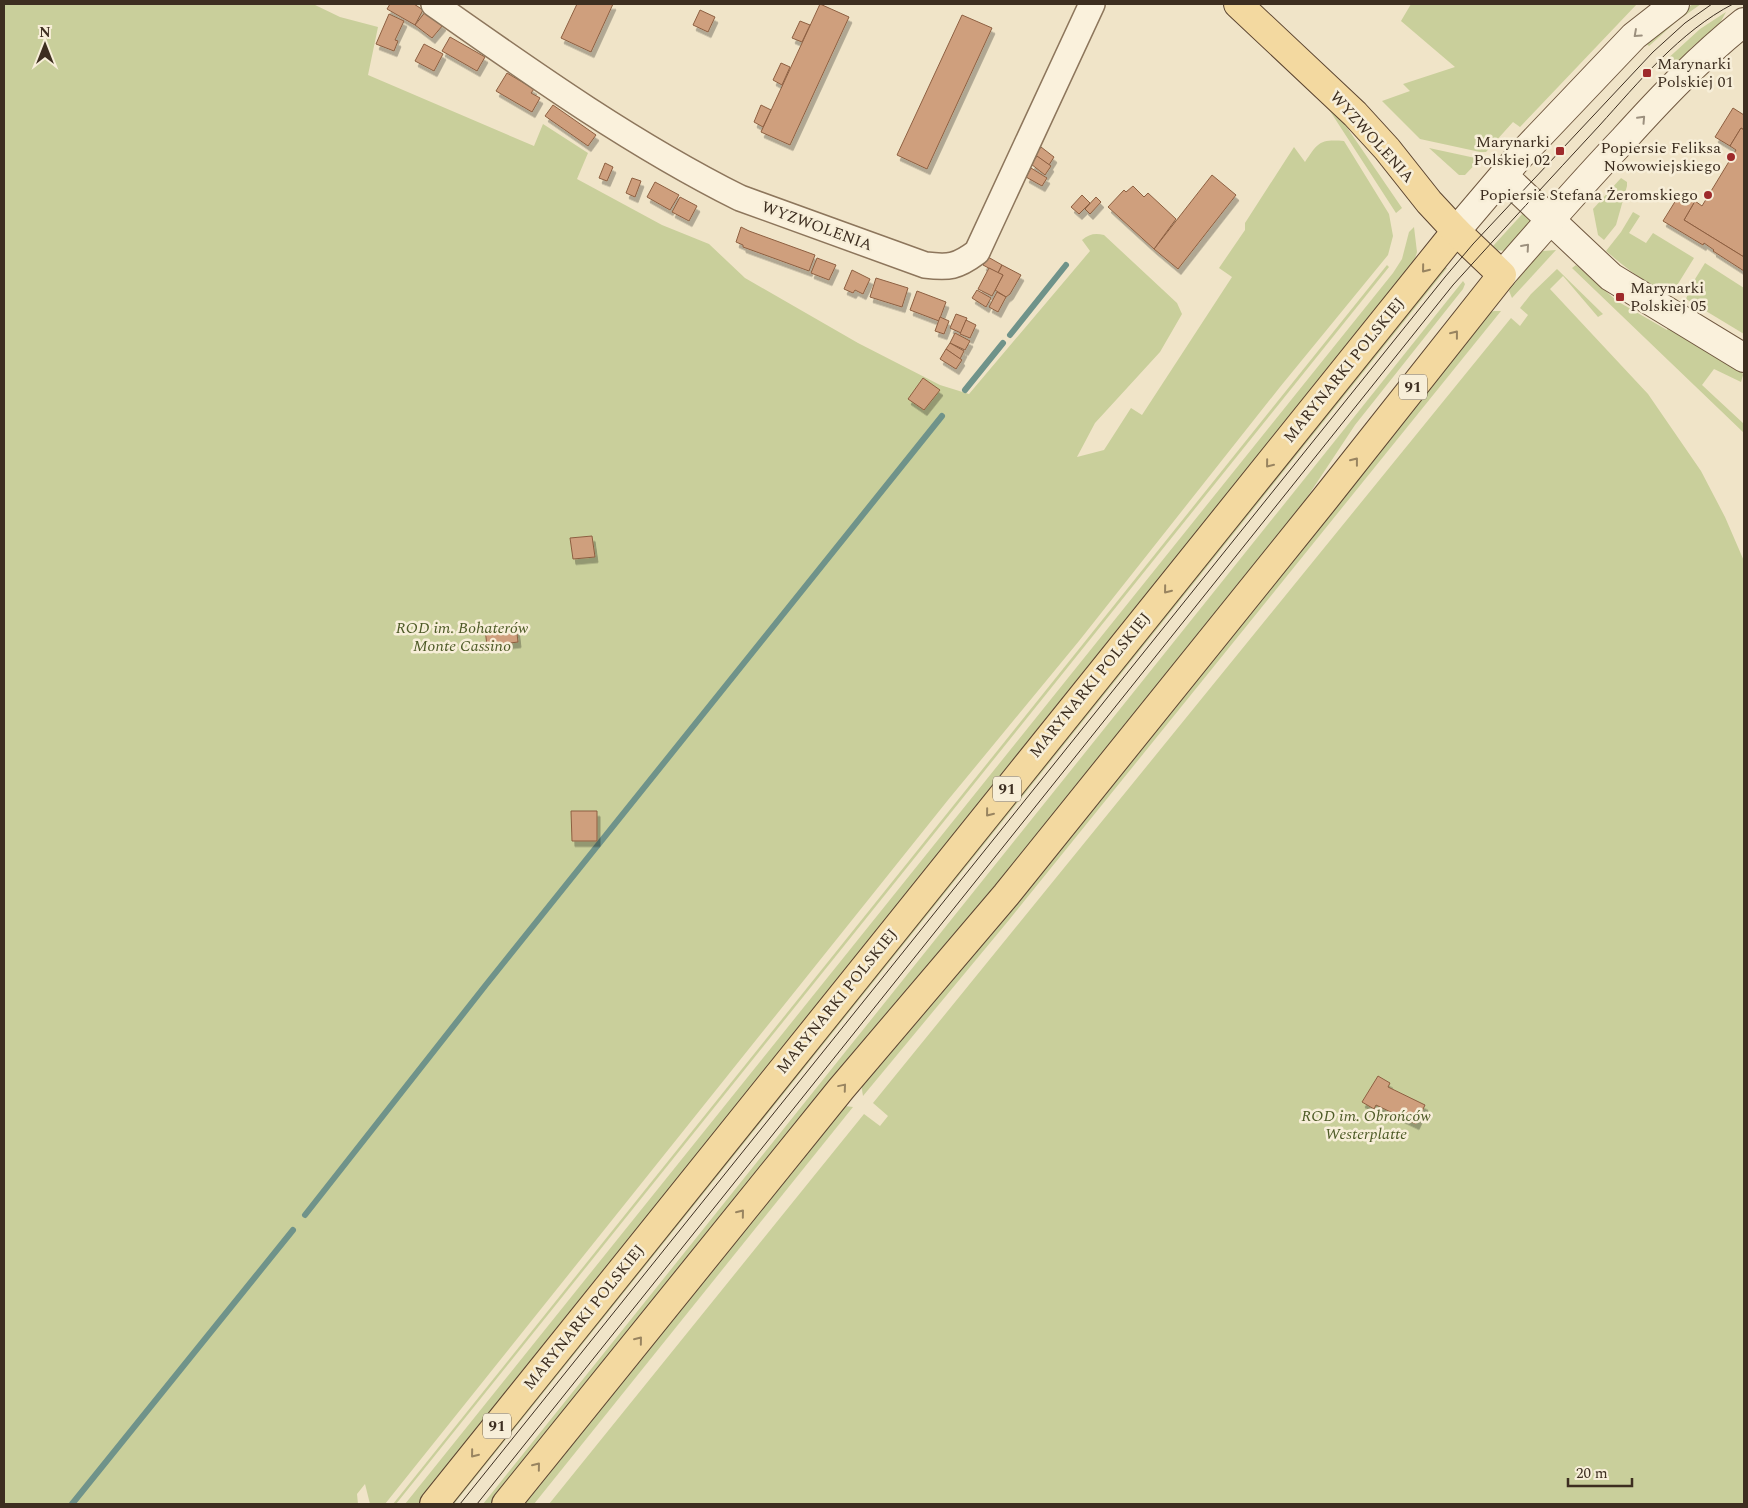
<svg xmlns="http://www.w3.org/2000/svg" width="1748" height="1508" viewBox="0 0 1748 1508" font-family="Spectral,serif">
	<defs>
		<filter id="shadow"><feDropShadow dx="3" dy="5.5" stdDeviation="0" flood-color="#0004"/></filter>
	</defs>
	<rect width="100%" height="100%" fill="#f0e4c8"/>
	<g fill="#c9cf9b">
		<path d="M4,4H313L340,17L378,27L368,75L534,146L543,124L588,153L577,179L662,225L709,244L745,278L858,343L940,385L969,394L1090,251L1082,240C1089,234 1095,233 1104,235L1177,303L1182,314L1160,352L1095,423L1077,457L1104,450L1131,408L1142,415L1232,277L1219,268L1245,230V223L1294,147L1305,162C1318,143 1319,139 1344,141L1389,214L1393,236L1388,255L1280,387L1079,641L948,800L385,1504H370L365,1484L357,1494L358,1504H4Z"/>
		<path d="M1411,4H1637L1520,127L1513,122L1486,152H1480L1420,139L1382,101L1410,91L1403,84L1455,67L1401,21Z"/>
		<path d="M1693,4H1701L1677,21L1649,46L1644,42Z"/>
		<path d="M1726,12L1720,23L1692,47L1672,69L1664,62L1700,29Z"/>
		<path d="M1314,92L1335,110L1402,208L1396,213L1330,111Z"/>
		<path d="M1429,148L1480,159L1465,175H1459Z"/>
		<path d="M1621,178L1627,182V186L1616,225L1604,240L1598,235L1593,209Z"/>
		<path d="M1525,211L1532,219L1531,222L1505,251L1497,250L1493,246Z"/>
		<path d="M1633,212L1640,216L1629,233L1646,243L1653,233L1694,258L1676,287L1671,291C1657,295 1618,261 1606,251L1621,232Z"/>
		<path d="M1414,227L1417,252L1413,265L420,1504H405L1393,273L1402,259L1409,232Z"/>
		<path d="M1556,250L1512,298L1509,291L1512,285L1536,255L1543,251Z"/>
		<path d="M1705,263L1744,288V334L1686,299L1692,284Z"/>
		<path d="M1387,265L1389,267L396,1504H393Z"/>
		<path d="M1576,265L1617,301L1667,330L1669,326L1741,369L1743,375L1741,382L1714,369L1702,385L1744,424V433L1572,268Z"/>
		<path d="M1444,267L1447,268L454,1504H448Z"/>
		<path d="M1557,269L1603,314L1598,317L1563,276L1550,289L1648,394L1701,471L1725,517L1744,561V1504H549L864,1114L880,1126L888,1116L873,1103L1511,318L1520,326L1528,315L1520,308L1531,294Z"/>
		<path d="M1463,281L1465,284L1463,289L1355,425L1300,508L1029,846L644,1313L490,1504H483Z"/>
		<path d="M1494,311H1501L1009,920L863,1096L861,1084L1486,314Z"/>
		<path d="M845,1106L853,1107L534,1504H520Z"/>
	</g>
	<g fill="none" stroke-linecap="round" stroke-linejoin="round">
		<g stroke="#6f938a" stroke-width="6">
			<path d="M1010,335L1066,265"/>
			<path d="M965,390L1003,343"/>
			<path d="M305,1215L485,986L942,416"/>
			<path d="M72,1504L293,1230"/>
		</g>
	</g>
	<g fill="#cf9f7d" stroke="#8d5f41" filter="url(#shadow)">
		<path d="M390,4H414L423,10L415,25L387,9Z"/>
		<path d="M577,4H613L591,52L561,38Z"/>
		<path d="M820,4L849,17L790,145L761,132Z"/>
		<path d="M700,10L715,17L708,32L693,25Z"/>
		<path d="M426,11L443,25L432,38L415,25Z"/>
		<path d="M389,14L404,21L395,40L398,41L394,51L376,44Z"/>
		<path d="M962,15L992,28L927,169L897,155Z"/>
		<path d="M800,21L810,25L802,42L792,38Z"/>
		<path d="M450,37L485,57L477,71L442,51Z"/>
		<path d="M424,44L443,54L434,71L415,61Z"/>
		<path d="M781,63L790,67L782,85L773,80Z"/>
		<path d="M507,73L534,89L531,93L540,98L532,112L496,91Z"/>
		<path d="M553,105L596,135L588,146L545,116Z"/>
		<path d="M761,105L771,110L763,127L754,122Z"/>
		<path d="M1733,108L1744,115V130L1741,128L1730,146L1715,137Z"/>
		<path d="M1741,128L1744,130V257L1684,220L1695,201L1702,206L1736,150L1730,146Z"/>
		<path d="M1041,147L1054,157L1049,165L1035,155Z"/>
		<path d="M1037,156L1051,166L1045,175L1031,164Z"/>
		<path d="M605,163L613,167L607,181L599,178Z"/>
		<path d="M1031,168L1047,178L1042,186L1026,177Z"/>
		<path d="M1212,175L1236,195L1178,269L1154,249Z"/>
		<path d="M632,178L641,181L635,197L626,193Z"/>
		<path d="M655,182L679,195L670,210L647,197Z"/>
		<path d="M1133,186L1144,197L1148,193L1176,219L1154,249L1108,207L1124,190L1126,192Z"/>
		<path d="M1681,192L1695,201L1684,220L1744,257V271L1713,251L1714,250L1704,243L1703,245L1663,221Z"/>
		<path d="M1082,195L1090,203L1079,214L1071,207Z"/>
		<path d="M680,197L697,206L689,221L672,212Z"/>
		<path d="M1096,197L1101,202L1090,214L1085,209Z"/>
		<path d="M741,227L749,231L815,255L809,271L743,247V245L736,242Z"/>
		<path d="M988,257L1002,265L998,273L983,265Z"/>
		<path d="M817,258L836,265L829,280L811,273Z"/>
		<path d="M1002,265L1021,275L1010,294L1006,297L995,290L1003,275L998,273Z"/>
		<path d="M989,268L1003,275L992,296L978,289Z"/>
		<path d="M852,270L870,279L863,294L855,290L853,293L844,289Z"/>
		<path d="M876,278L908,288L902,307L870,297Z"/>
		<path d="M977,290L991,298L986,307L972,298Z"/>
		<path d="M917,291L946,302L939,321L910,310Z"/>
		<path d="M997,292L1006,297L998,312L989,307Z"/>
		<path d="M956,314L967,318L961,333L950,328Z"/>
		<path d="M940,317L949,321L944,334L935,331Z"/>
		<path d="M966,320L976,325L970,338L960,334Z"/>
		<path d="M955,333L970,341L965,350L950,343Z"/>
		<path d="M950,343L964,351L960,359L946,349Z"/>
		<path d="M946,349L962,360L956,369L940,359Z"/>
		<path d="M923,378L940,390L924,410L908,399Z"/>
		<path d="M592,536L595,557L573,559L570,538Z"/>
		<path d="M516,625L518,642L487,646L485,629Z"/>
		<path d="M571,811H597V841H572Z"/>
		<path d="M1378,1076L1390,1083L1388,1087L1425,1105L1416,1124L1376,1105L1374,1109L1362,1102Z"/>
	</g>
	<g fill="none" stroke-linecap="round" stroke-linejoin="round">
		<g stroke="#8d765c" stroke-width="28">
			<path id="street" d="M434,4C532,73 632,144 740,198L925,265C949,268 957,267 977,252L1092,4"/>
		</g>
		<g stroke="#6f573f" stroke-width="30">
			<g id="secondary">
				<path d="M1504,176L1611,277L1744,358"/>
				<path d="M1456,231L1518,158L1634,36L1675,4"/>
				<path d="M1502,275C1542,229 1582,183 1624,139C1662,97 1700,57 1744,22"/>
			</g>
		</g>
		<g stroke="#5b4430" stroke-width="30">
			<g id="primary">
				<path d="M434,1504L1456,231"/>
				<path d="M506,1504L841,1089L1006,895L1324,500L1502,275L1456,231L1429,202L1387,149L1355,114L1238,4"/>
			</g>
		</g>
		<use href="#street" stroke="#faf1dc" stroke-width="25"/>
		<use href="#secondary" stroke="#faf1dc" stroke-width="28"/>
		<use href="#primary" stroke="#f3d9a0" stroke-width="28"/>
		<g stroke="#3d2e20" stroke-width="1">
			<path d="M460,1504L1445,277L1473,244L1653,52L1685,23L1712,4"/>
			<path d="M477,1504L1453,285C1501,232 1550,179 1599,126C1639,82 1679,32 1733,4"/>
		</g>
	</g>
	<defs><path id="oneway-chevron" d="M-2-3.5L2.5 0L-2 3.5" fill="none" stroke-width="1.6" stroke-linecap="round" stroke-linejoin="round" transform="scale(1.25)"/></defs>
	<g stroke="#9c907e">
		<use href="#oneway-chevron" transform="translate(1637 34) rotate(138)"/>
		<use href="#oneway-chevron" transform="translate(1642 119) rotate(-47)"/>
		<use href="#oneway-chevron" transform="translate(1526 247) rotate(-49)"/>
	</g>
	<g stroke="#988460">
		<use href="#oneway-chevron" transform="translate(1425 269) rotate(129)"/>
		<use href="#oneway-chevron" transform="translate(1455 334) rotate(-52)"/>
		<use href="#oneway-chevron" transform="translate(1355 461) rotate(-52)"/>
		<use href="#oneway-chevron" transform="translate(1269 464) rotate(129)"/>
		<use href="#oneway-chevron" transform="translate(1167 590) rotate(129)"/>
		<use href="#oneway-chevron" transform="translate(989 813) rotate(129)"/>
		<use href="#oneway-chevron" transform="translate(843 1087) rotate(-50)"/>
		<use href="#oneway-chevron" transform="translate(741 1213) rotate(-51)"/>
		<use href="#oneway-chevron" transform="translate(639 1340) rotate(-51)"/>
		<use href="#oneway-chevron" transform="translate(474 1454) rotate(129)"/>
		<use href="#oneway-chevron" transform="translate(537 1466) rotate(-51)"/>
	</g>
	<g fill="#9e2a2b" stroke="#f7eed8" stroke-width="2">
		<rect x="1642" y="68" width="10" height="10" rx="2.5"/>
		<rect x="1555" y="146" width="10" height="10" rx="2.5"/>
		<circle cx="1731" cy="157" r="5"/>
		<circle cx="1708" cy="195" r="5"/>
		<rect x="1615" y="292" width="10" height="10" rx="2.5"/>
	</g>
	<g text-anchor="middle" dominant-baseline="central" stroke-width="5" stroke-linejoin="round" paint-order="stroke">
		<g fill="#f7eed8" stroke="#756857" stroke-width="1">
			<rect x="1399" y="374.5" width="28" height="25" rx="4"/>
			<rect x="993" y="776.5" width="28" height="25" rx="4"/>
			<rect x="483" y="1413.5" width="28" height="25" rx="4"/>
		</g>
		<g font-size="15" font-weight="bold" fill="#3d2e20">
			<text x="1413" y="387">91</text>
			<text x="1007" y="789">91</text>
			<text x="497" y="1426">91</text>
		</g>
		<g font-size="16" fill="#3d2e20" stroke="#f7eed8" text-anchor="end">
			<text x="1657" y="64" text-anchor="start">Marynarki<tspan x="1657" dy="18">Polskiej 01</tspan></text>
			<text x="1550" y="142">Marynarki<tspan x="1550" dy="18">Polskiej 02</tspan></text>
			<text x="1721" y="148">Popiersie Feliksa<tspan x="1721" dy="18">Nowowiejskiego</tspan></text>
			<text x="1698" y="195">Popiersie Stefana Żeromskiego</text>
			<text x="1630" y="288" text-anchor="start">Marynarki<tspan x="1630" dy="18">Polskiej 05</tspan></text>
		</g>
		<g font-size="16" fill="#3d2e20" stroke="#f7eed8">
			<text transform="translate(1372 137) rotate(48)">WYZWOLENIA</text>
			<text transform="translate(817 226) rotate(20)">WYZWOLENIA</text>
			<text transform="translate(1344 370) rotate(-51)">MARYNARKI POLSKIEJ</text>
			<text transform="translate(1090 685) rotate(-51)">MARYNARKI POLSKIEJ</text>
			<text transform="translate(837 1001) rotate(-51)">MARYNARKI POLSKIEJ</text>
			<text transform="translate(584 1317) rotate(-51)">MARYNARKI POLSKIEJ</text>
		</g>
		<g font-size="16" font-style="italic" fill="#4d5a26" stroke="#f7eed8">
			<text x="462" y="628">ROD im. Bohaterów<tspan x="462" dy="18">Monte Cassino</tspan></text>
			<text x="1366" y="1116">ROD im. Obrońców<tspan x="1366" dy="18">Westerplatte</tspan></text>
		</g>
	</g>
	<rect width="1748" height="1508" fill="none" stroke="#3d2e20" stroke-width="10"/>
	<g transform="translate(45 45)" stroke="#f7eed8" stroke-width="4" paint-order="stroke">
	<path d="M0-4L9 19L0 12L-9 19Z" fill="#3d2e20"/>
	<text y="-8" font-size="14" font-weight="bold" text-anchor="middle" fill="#3d2e20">N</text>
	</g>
	<path d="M1568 1478v8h64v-8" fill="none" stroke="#3d2e20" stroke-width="2.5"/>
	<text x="1576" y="1478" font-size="15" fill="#3d2e20" stroke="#f7eed8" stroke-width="4" paint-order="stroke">20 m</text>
</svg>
